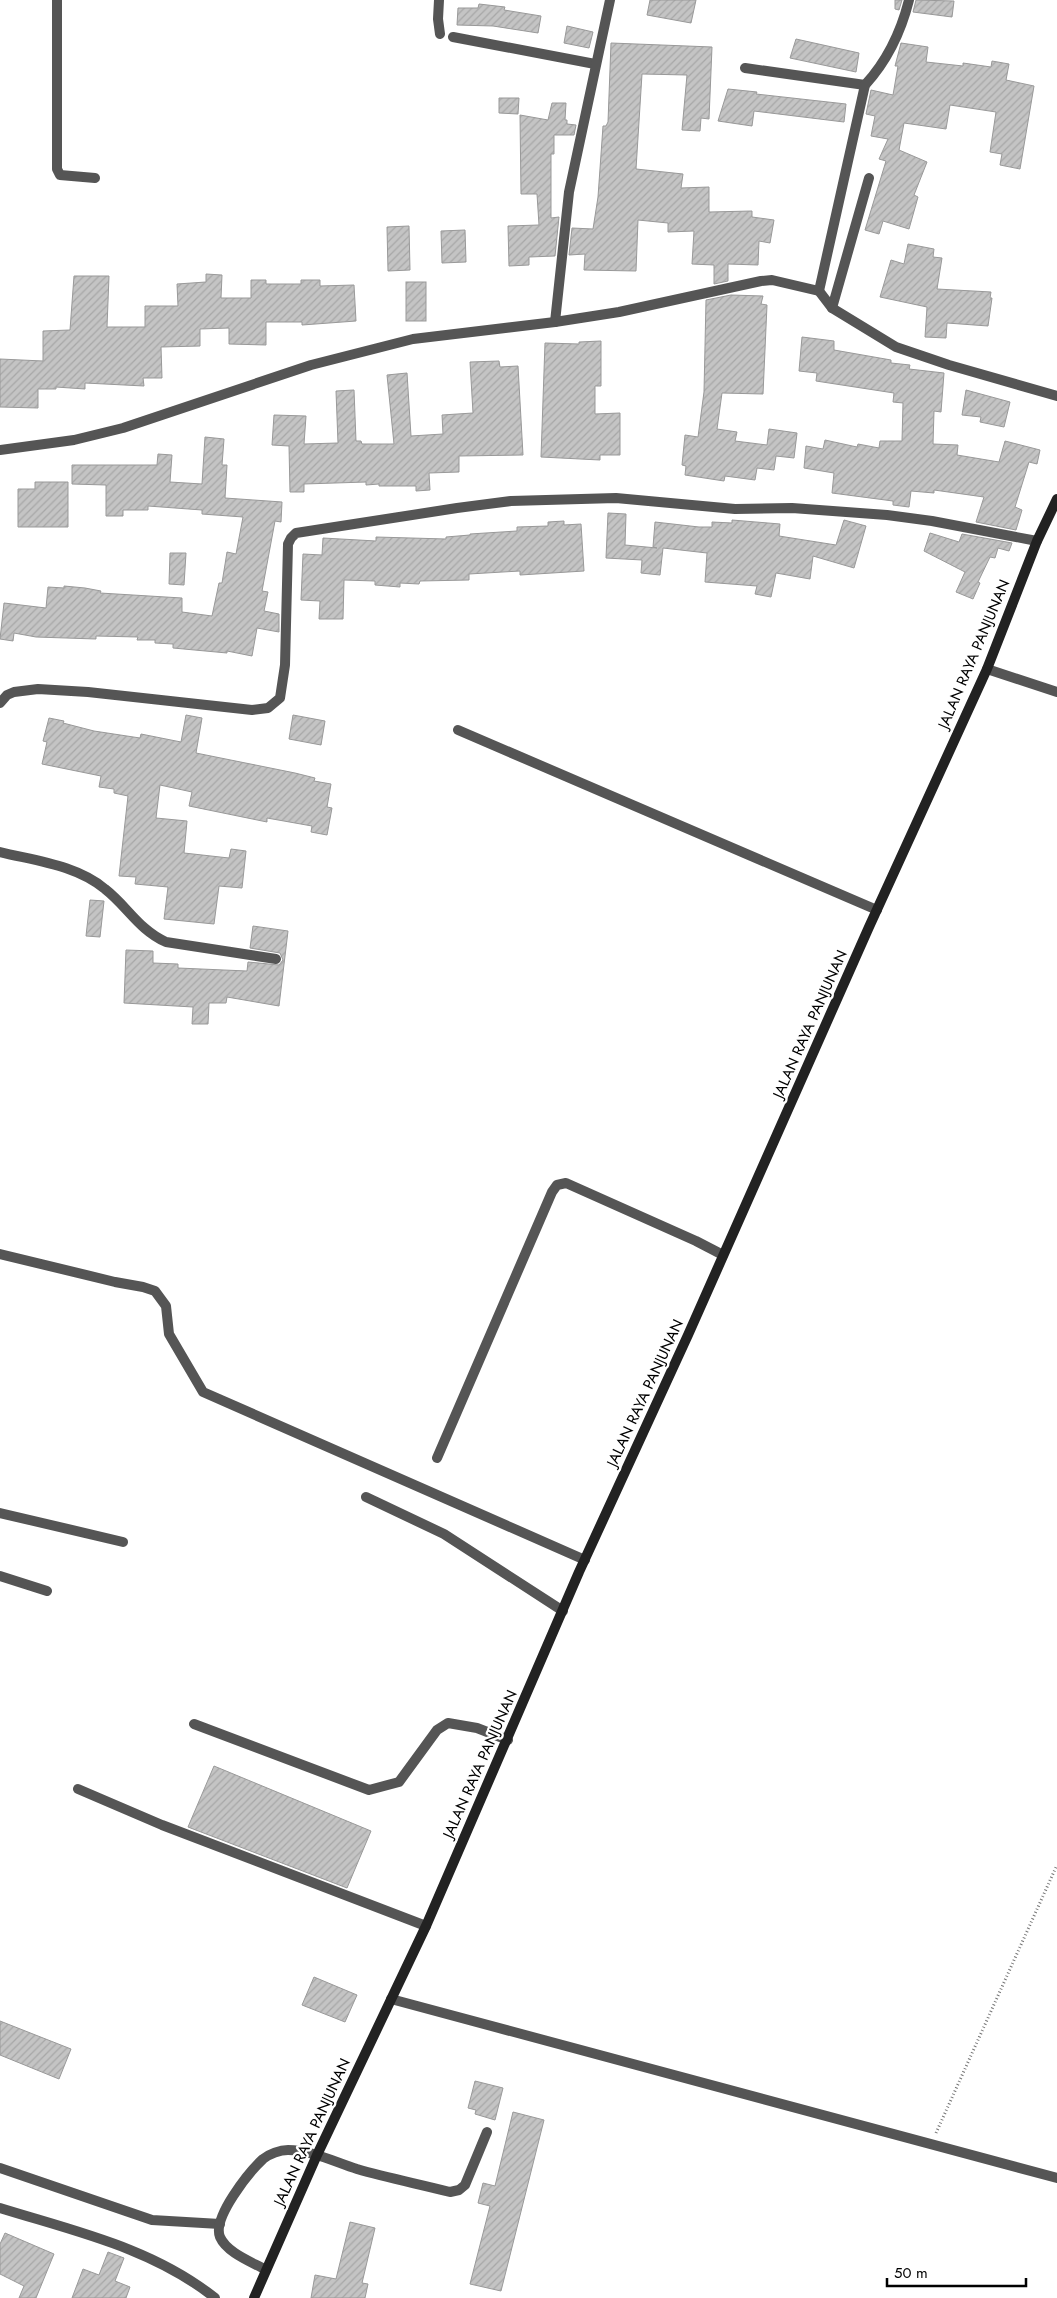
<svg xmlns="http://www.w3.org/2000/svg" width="1057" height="2298" viewBox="0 0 1057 2298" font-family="Jost,sans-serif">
	<defs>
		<pattern id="building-hatch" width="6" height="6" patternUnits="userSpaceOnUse" patternTransform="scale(1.25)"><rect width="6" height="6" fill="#c4c4c4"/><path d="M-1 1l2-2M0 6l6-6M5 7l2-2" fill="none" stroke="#a7a7a7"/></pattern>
	</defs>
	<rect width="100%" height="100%" fill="#fff"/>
	<g fill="url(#building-hatch)" stroke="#999">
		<path d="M650,0H696L691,23L647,15Z"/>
		<path d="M895,0H902L899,10L895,9Z"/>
		<path d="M916,0L954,1L952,17L913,12Z"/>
		<path d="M479,4L505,7L504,10L541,16L538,33L493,26L457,25L458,8H478Z"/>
		<path d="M567,26L593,32L589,48L564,43Z"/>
		<path d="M796,39L859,53L856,72L790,58Z"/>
		<path d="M611,43L712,47L709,119L701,118L700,131L682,130L687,75L642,74L636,169L683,174L681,188L709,187V212L752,211V217L774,220L770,243L759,241L758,265L728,264V281L714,284V265L692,264L694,231L668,232V223L638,220L636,271L584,270L585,254L569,255L572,228L593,229L598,197L603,126H606L608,122Z"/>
		<path d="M901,43L928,47L926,62L963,66V63L991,67L992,61L1009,64L1006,80L1034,86L1020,169L1000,165L1002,154L990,152L996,112L950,105L946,129L904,123L899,150L927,162L914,195L918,197L909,229L883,221L879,234L865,230L886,161L879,159L888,139L871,136L875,116L866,114L871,90L893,95L898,66H895Z"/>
		<path d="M728,89L757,92L756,94L846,104L844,122L754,111L752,126L718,121Z"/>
		<path d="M499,98H519L518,114L499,113Z"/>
		<path d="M552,103H566L565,120H567V124L576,125L574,135H554V154H551V218L559,217L555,256L529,257V265L509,266L508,226L539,225L537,194H521L520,115L548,120Z"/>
		<path d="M409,226L410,270L388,271L387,227Z"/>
		<path d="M465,230L466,262L442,263L441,231Z"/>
		<path d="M908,244L934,249L933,257L942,258L937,289L991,292L990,298H992L988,326L947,323L946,338L925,337L927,307L880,297L891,260L904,264Z"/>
		<path d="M206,274L222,275L221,298H251V280H266V284H301V280H320V286L354,285L356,321L302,325V322H266V345L229,344V328L200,329V346L161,347L162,378H143L144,386L85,383V389L56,387V389H38V408L0,407V359L43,361V331L70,330L74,276H109L107,327H145V306H178L177,284L206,282Z"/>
		<rect x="406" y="282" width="20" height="39"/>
		<path d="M731,295L763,296L761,304L767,305L763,394L722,393L717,429L737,432L735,441L767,445L769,429L797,433L794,458L776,456L774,470L757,468L755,480L725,476L724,481L685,475L686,466L682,465L685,435L698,437L704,392L706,300Z"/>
		<path d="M802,337L834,341V350L891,360V363L910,365L909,369L944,373L941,412L934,411L933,444L958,445L957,455L999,462L1005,441L1040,450L1037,464L1029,462L1015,507L1022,510L1016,530L976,522L984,497L934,490V493L911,491L909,507L893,505V501L832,493L834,473L804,468L806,446L823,449L825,440L857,447L858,444L879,448L880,441H902L903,403L893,402L894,393L816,381L817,373L799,371Z"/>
		<path d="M601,341V386H595V414L620,413V455H600V460L541,457L545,343L579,344V342Z"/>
		<path d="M499,361L500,367L518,366L523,455L459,456V472L429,473L430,490L416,491V486H379V484L366,485V482L304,484V492H290L289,446L272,445L274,415L306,416L304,444L338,443L336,391L354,390L356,441H361L362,444H394L387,375L407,373L411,436L443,434L442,415L473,413L470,362Z"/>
		<path d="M966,390L1010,402L1004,427L980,422L981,417L962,415Z"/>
		<path d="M205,437L224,439L222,465H227L225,498L282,502L281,522L275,521L262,591L268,592L264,611L279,614V632L257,628L252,656L227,651V653L173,648V644L155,643V640H137L138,637L96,636V639L36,637L14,633L13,641L0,639L4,603L46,608L48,587L64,588V586L85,588L101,591L100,593L182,598V612L212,616L219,583H222L227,552L236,554L243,517L202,514V510L148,506V510H123V516H106V485L72,484V465H157L158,454L172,455L170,482L202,484Z"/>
		<path d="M35,482H68V527H18V489H35Z"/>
		<path d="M608,513L626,514L625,545L657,548L653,547L655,522L699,527H712V522L732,523V520L780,524L779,536L836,545L844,520L866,526L854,568L813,556L810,579L776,573L771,597L755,594L757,586L705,582L707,553L663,548L660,575L641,573L642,560L606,558Z"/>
		<path d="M564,521V525L581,524L584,571L520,575V571L469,574V580L420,581L419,584L400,583V587L375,585V581L344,580L343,619H319L320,601L301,600L303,554L322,555L323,538L376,541V537L446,539V537L470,535V534L517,531V527L548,526V522Z"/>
		<path d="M930,533L959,542L962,534L1012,543L1009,551L998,548L995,558L990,557L978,582L980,583L973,599L956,592L965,572L924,551Z"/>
		<path d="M170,553H186L184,585L169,584Z"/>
		<path d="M186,715L202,718L196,753L295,773L315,778L314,781L331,784L327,807L332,808L327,835L311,832L312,826L267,818V822L189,806L192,792L160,785L156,818L187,821L184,853L229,858L231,849L246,851L242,888L219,886L214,924L164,919L168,887L135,884L136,877L119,876L128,796L114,793V789L99,787L101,776L42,764L47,742L43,741L49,718L64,721L63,723L94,731L140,738L141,734L181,742Z"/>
		<path d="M293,715L325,721L321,745L289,739Z"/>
		<path d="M90,900L104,901L100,937L86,936Z"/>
		<path d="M253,926L288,931L279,1006L227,997L226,1003H209L208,1024H192L193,1007L124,1003L126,950L153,951V963L178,964V968L247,971L248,962L279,965L283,960L280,953L250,948Z"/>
		<path d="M214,1766L371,1831L347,1888L188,1827Z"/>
		<path d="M314,1977L357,1995L345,2022L302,2005Z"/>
		<path d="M0,2021L71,2049L59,2079L0,2055Z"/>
		<path d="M475,2081L503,2088L495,2120L475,2114L476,2110L468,2108Z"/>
		<path d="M513,2112L544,2120L501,2291L470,2284L490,2206L478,2203L483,2183L495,2186Z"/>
		<path d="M350,2222L375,2228L362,2283L368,2284L365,2298H311L315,2275L336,2279Z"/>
		<path d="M5,2233L54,2254L36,2298H19L24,2286L0,2274V2244Z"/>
		<path d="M108,2252L124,2258L115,2281L130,2287L126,2298H72L83,2269L99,2275Z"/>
	</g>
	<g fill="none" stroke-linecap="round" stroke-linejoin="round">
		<path stroke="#777" stroke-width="3" stroke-dasharray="1 2.5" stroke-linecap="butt" d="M936,2133L1057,1865"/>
		<g stroke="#555" stroke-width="10">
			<path d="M458,730L877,910"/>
			<path d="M437,1458L552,1192L557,1185L566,1183L696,1241L723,1255"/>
			<path d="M366,1497L444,1534L563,1611"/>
			<path d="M194,1724L369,1790L399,1782L437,1730L448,1723L477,1728L508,1740"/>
			<path d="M78,1789L162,1825L426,1926"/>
			<path d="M0,2168L152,2220L220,2224"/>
			<path d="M266,2270C252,2262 227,2253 220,2237C212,2218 249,2172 263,2159C269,2154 280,2150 288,2150C311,2150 335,2162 357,2169C388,2178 419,2184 450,2192L459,2190L465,2185L487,2132"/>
		</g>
		<g stroke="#555" stroke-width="10">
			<path d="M57,0V169L60,175L95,178"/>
			<path d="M439,0L438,19L440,34"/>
			<path d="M453,37L595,64"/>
			<path d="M745,68L865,85"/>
			<path d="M819,291L865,85C887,61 901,32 909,0"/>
			<path d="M832,308L869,178"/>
			<path d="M555,322L569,192L610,0"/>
			<path d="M0,450L74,440L123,428L311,365L413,339L555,322L619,312L761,281L772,280L819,291L832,308L896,347L949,365L1057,396"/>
			<path d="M987,669L1057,692"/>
			<path d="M0,703L7,695L14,692L38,689L88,692L252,710L268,708L280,698L285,665L288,544L291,538L296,533L457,508L511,501L616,498L735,509L792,508L887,515L932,521L1037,541"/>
			<path d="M0,852C36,861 76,865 105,889C127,906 139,930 166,942L276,959"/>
			<path d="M0,1254L115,1282L143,1287L155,1291L166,1306L169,1334L203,1392L585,1560"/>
			<path d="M0,1513L123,1542"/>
			<path d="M0,1576L47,1591"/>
			<path d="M391,1999L1057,2178"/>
			<path d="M0,2208C74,2231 153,2248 215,2298"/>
		</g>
		<path stroke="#222" stroke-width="10" d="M254,2298L317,2155L426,1926L579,1572L688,1335L869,927L987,669L1037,541L1057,499"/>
	</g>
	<g text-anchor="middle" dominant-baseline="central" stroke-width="4.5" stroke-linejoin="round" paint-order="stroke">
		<g font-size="15" fill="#000" stroke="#fff">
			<text transform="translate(974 654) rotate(-67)">JALAN RAYA PANJUNAN</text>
			<text transform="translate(810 1024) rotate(-66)">JALAN RAYA PANJUNAN</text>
			<text transform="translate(645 1393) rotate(-65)">JALAN RAYA PANJUNAN</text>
			<text transform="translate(480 1764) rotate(-66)">JALAN RAYA PANJUNAN</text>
			<text transform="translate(312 2132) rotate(-65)">JALAN RAYA PANJUNAN</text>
		</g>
	</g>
	<path d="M887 2278v8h139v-8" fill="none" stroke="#000000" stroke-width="2.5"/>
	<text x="894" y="2278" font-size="15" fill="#000000" stroke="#ffffff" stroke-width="4" paint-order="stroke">50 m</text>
</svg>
